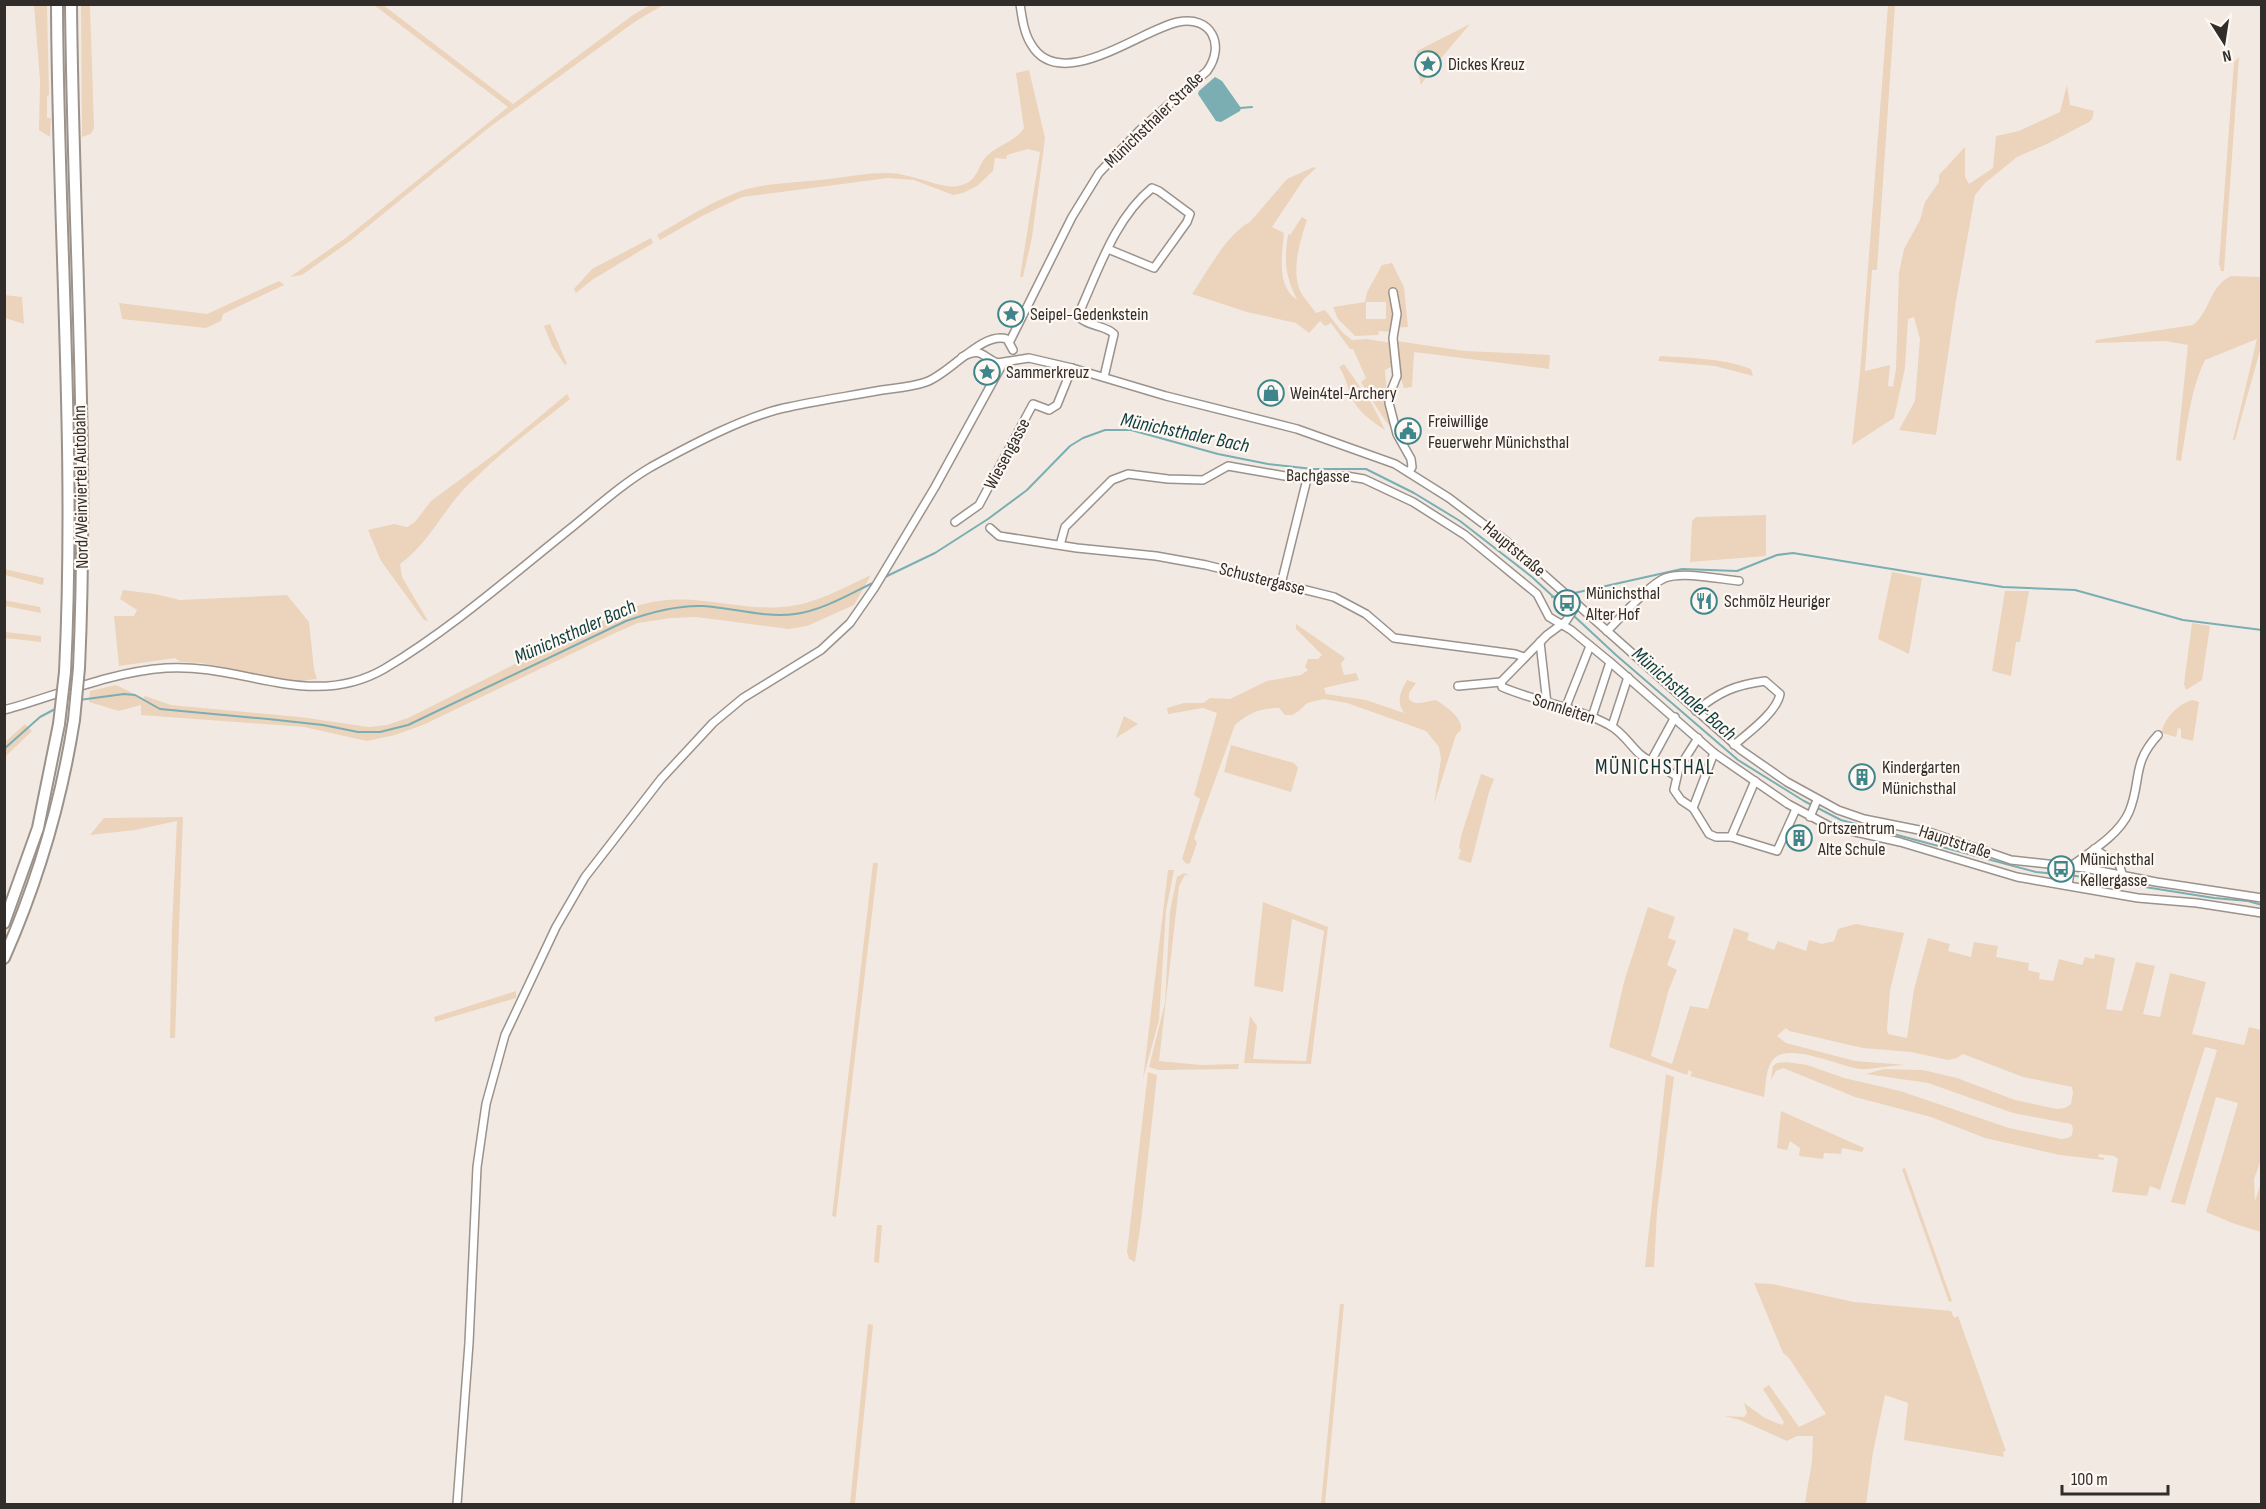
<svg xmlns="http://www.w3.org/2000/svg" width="2266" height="1509" viewBox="0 0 2266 1509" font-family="'Sofia Sans Condensed',sans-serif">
	<rect width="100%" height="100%" fill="#f2eae2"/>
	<g fill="#ecd3bb" fill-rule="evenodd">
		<path d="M34,5H47L49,95L47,96V118H51L50,137L39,130L40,80Z"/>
		<path d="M81,5H90L94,128L91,134L82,137Z"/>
		<path d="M374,5H383L513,104L633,15L650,5H663L636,21L491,126L350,241L302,275L290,277L347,237L508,107Z"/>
		<path d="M1888,5H1895L1877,270H1872L1865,371L1890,365L1888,386L1893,387L1896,369L1899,273L1904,249L1920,220L1925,202L1939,182V175L1965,147V177L1969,184L1993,168L1996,136L2019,131L2060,112L2067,85L2070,105L2094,111L2092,119L2089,122L2049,143L2017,157L1985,183L1975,195L1956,301L1936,435L1899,430L1915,401L1920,339L1914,317L1908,319L1905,368L1894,418L1852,445L1860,373Z"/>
		<path d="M1470,24L1430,71L1421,85L1417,68V51Z"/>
		<path d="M2239,57L2224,271H2221L2219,264L2234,62Z"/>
		<path d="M1029,70L1045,138L1032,237L1023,277H1020L1040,152L1028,149L1007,155L1006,159L995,158L993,171L977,186L963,193L953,195L914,180L888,178L742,197L704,215L660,240L657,235C683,220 709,203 738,192C763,183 793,183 819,180C841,178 864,173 887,173C908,172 944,190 958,186C980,182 976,165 988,155C1000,144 1015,142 1024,128L1016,73Z"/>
		<path d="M1314,167L1316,168L1304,179L1272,227L1284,233C1282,255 1276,286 1297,300C1285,274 1284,263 1288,234L1290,235L1302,217L1307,220C1300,241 1293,264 1298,285C1300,295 1311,305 1316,313L1325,310L1343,333L1352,340L1367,339L1391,343L1395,365L1385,370L1388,410L1393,429C1387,426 1367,391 1361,382L1366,378L1353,349H1350L1331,323L1325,326L1320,321L1309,333L1296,323L1247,312L1192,294C1206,274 1227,233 1250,222L1287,179Z"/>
		<path d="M651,238L653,243L592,280L576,293L574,289L592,269Z"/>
		<path d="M1392,263L1404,287L1408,327L1393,328L1391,332L1379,331L1378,335L1355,336L1338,319L1333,307L1365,302L1367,292L1382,265ZM1366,302H1386V319H1366Z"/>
		<path d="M2231,276L2262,277L2261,347L2235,440H2233L2257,339L2205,360C2190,391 2187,427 2181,461L2176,460L2188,345L2165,341L2095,343L2096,340L2193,325C2210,312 2210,285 2231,276Z"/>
		<path d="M279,281L284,285L223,314L221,321L206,328L122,319L119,303L207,314Z"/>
		<path d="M4,295L22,297L24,324L5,318Z"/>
		<path d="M550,324L567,364L565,365L552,346L544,326Z"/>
		<path d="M1396,341L1465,351L1550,355L1549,369L1414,352L1412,387L1404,388L1399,373Z"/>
		<path d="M1660,356C1690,358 1722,358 1751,369L1753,376L1715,366L1658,361Z"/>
		<path d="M1344,364L1372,404L1385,430C1373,422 1358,412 1352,398C1347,387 1346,377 1339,367Z"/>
		<path d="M567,394L570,399C535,427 497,455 465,488C442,512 428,544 400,564L402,577L428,621L424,620L381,561L368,530L394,524L407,527L415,522L431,501L496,453Z"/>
		<path d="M1766,515V556L1690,562L1692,521L1696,517Z"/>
		<path d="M4,569L44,578L43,585L5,575Z"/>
		<path d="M1892,572L1922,578L1909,654L1878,639Z"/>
		<path d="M871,575L854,605L807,626L789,629L696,617L671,618L638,623L615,633L423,725L395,735L367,741L304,727L141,715V705L119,711L89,702L90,691L116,685L143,698L145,696L171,705L300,717L369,727L387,725L408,718C465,690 521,660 579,633C598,624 617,612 637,606C690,589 732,611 782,607C814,605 843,588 871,575Z"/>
		<path d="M123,590L155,594L180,600L287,595L309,622L314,669L317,679L299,681L278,678L202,663L180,662L175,658L119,666L114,616H134L137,610L120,599Z"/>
		<path d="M2005,591H2029L2020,642H2016L2011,676L1992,671Z"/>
		<path d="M4,600L40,607L41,613L5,606Z"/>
		<path d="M2192,623L2210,626L2202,680L2186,690L2184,684Z"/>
		<path d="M1296,624L1345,658L1341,664L1344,675L1356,673L1359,680L1324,688L1326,694L1366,700L1404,713C1396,701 1400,693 1407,680L1416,683L1409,693V699C1416,707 1426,701 1436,700C1446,707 1463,717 1461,730L1456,735L1434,804L1441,759L1439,747L1426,731L1347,703L1324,699L1307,703L1299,711L1292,715H1285L1279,708C1261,708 1248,713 1235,725L1194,838L1197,843L1190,863L1187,864L1182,859L1200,799L1194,795L1217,713L1203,708L1168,714L1167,708L1184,703H1203L1210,698L1230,699L1267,681L1301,675L1308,670L1305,667L1308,659H1318L1322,655L1296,629Z"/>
		<path d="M5,632L41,636V642L5,638Z"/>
		<path d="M2193,700L2199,702L2193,741L2181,738V729L2178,728L2176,737L2162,733C2162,720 2180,702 2193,700Z"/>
		<path d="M1124,716L1138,724L1116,738Z"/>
		<path d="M25,724L32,731L5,757V742Z"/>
		<path d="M1231,745L1294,763L1298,768L1291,792L1224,772Z"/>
		<path d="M1481,774L1494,779L1489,792L1471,863L1458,859L1461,850L1459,848L1461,836Z"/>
		<path d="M183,817L175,1038H170L172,927L177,821L135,830L90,835L104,818Z"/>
		<path d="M873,863H878L836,1217L832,1216Z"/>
		<path d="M1168,870H1174L1166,911L1159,1020L1143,1079Z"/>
		<path d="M1184,873L1190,876L1185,875L1179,886L1159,1061L1201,1065L1239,1064L1238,1069L1158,1070L1149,1067L1165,1003L1170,911L1177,877Z"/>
		<path d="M1263,902L1328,927L1311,1064L1244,1063L1250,1016L1257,1026L1253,1059L1306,1061L1324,931L1292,919L1283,992L1254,986Z"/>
		<path d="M1648,907L1675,917L1668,938L1676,941L1667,965L1677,970L1669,989L1651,1056L1672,1064L1690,1006L1708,1009L1734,928L1749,933L1747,940L1774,950L1778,941L1806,951L1809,940L1822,944L1834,941L1838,929L1856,924L1904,933L1890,990L1887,1030L1888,1034L1907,1038L1914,989L1928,938L1950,944L1948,951L1971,957L1974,942L1998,946L1996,957L2029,963L2028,970L2040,973L2039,979L2053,981L2059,959L2082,965L2085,957L2094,959L2095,954L2115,958L2106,1009L2122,1011L2136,962L2155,966L2143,1014L2160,1017L2170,973L2206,982L2192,1034L2244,1045L2249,1027L2261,1030L2262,1157L2254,1179L2255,1201L2261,1183V1232L2235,1224L2206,1212L2238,1103L2216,1097L2185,1205L2171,1202L2217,1050L2205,1047L2160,1190L2150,1186L2147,1196L2112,1192L2118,1159L2114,1156L2099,1154L2098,1157L2104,1158V1160L2060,1155L1985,1138L1931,1117L1855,1097L1783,1068L1776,1071L1771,1080L1773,1066L1777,1063L1787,1062L1807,1065L1844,1078L1900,1091L2009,1128L2061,1139L2068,1138L2072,1135L2073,1128L2071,1124L2013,1113L1928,1083L1866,1074L1884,1069L1923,1070L1957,1078L2015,1100L2057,1109L2065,1108L2071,1104L2073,1093L2072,1087L2023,1077L1963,1054L1957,1058L1948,1060L1911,1052L1863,1048L1789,1031L1786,1028L1777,1036L1786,1043L1855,1061L1906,1065C1892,1065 1871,1070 1860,1069C1840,1067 1786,1040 1772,1061C1765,1071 1766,1086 1764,1097L1690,1076L1692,1072L1689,1070L1687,1075L1609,1047L1624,982Z"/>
		<path d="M516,991V998L435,1022L434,1017Z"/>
		<path d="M1148,1072L1157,1075L1141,1222L1135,1262L1129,1259L1127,1252Z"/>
		<path d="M1666,1074L1674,1077L1657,1212L1654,1267H1645Z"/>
		<path d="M1781,1111L1864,1148L1862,1152L1842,1148L1841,1154L1824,1153L1823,1159L1799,1156L1800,1148L1790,1141L1787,1150L1777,1148Z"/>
		<path d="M1905,1168L1952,1301L1949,1302L1902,1169Z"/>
		<path d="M877,1225H882L879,1263L874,1262Z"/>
		<path d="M1754,1283L1772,1284L1854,1302L1951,1311L1954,1318L1958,1316L2006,1451L2003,1452L2004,1457L1904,1440L1908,1403L1885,1395L1873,1452L1866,1504H1815L1805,1502L1812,1462L1813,1436H1797L1787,1441L1740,1420L1724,1416L1744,1417L1747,1413L1744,1403L1765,1418L1782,1425L1784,1422L1763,1389L1769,1385L1799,1427L1826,1414L1789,1358L1783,1353Z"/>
		<path d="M1340,1304H1344L1325,1504H1321Z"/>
		<path d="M868,1324L873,1325L855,1504H850Z"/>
	</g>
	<path fill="#7baeb2" d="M1215,77L1222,81L1241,108L1240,111L1221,122L1216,121L1198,94L1199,91Z"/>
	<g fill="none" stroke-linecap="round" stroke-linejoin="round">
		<g stroke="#7baeb2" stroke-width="2">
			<path d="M1240,108L1252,107"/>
			<path d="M885,577L935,553L988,519L1027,490L1070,446L1083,438L1105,430H1131L1218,454L1268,464L1313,469H1366L1414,493L1460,521L1532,577L1616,655L1738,760L1804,801L1841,820L2036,872L2076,876L2214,898L2248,901L2262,905"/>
			<path d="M1570,594L1682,569L1737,571L1777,555L1793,553L2003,587L2075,590L2183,620L2262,630"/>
			<path d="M1552,597L1564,595"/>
			<path d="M79,700L124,694L135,695L160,709L268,719L323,725L358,732H380L408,725L626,621C651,612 676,605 703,606C734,608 764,618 795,614C824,610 851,593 877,581"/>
			<path d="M4,749L40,717L57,708"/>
		</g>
		<g stroke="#9a928b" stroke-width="10">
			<g id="minor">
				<path d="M1393,292L1397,314L1393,338L1397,376L1391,391L1389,403L1397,434L1411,459L1412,467L1409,472"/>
				<path d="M1010,341L1072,217L1099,173L1140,130L1207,71C1226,45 1211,15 1178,22C1142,29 1060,95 1031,44C1024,33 1022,18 1020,4"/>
				<path d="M962,357C982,347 981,356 997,363L1029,358L1072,368L1166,396L1297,429L1395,464L1449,498L1506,541L1741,750L1787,782L1838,810L1864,819L1929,832L2011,860L2085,868L2156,882L2262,898"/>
				<path d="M1104,377L1114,334C1105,325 1090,327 1080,318L1079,313C1098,271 1115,218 1152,188L1159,191L1190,214L1187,222L1154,268L1108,249"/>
				<path d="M955,522L979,505L1033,404L1049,410L1057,405L1072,368"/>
				<path d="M990,528L999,536L1077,548L1156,556L1206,565L1334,597L1366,614L1394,638L1515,654L1524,657"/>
				<path d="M1060,545L1065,527L1112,480L1128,474L1168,479L1203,480L1228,466L1296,478L1346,476L1364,479L1413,502L1465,535L1537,594L1549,617L1571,630L1610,662L1714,753L1788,804L1829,826L1900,842L2017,877L2138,898L2197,903L2262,913"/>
				<path d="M1281,584L1307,479"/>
				<path d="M1607,631C1621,618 1648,585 1665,578C1683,571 1719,579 1739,581"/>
				<path d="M1540,642L1547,704"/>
				<path d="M1501,682L1502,687C1537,702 1576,707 1609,725C1627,734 1634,755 1651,761L1675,717"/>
				<path d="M1501,682L1547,635L1566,621L1577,604"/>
				<path d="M1458,686L1501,682"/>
				<path d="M1565,709L1590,646"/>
				<path d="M4,710C58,695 110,672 166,668C242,663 311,711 384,669C451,629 511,576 571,528C597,507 622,484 651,467C689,446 747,415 789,407C820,400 851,396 882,390C896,388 912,387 926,382C950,374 982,331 1007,339L1013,350"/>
				<path d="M1696,711C1719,692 1735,685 1765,681L1780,694C1777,712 1748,733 1734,745"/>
				<path d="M1592,717L1610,662"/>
				<path d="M1612,726L1628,677"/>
				<path d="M1698,738L1679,768L1674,790L1681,800L1693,808L1709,834L1716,837H1731L1777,851L1796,809"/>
				<path d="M1651,761L1676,776"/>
				<path d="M1693,808L1714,753"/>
				<path d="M1810,817L1817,800"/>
				<path d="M1731,837L1755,781"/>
				<path d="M2094,849L2119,864L2123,876"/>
				<path d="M2068,885L2071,866C2090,852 2119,835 2129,812C2142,781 2131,764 2158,735"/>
				<path d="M457,1504L469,1343L477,1167L486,1104L505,1035L556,927L585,877L661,779L713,723L743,698L821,650L850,623L875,587L935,487L1003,363"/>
			</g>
		</g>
		<g stroke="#9a928b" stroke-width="14">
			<g id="highway">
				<path d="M57,4C58,227 76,450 65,672"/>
				<path d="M71,4C73,225 89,447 79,668"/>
				<path d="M4,923L38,828L59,724"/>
				<path d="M4,958C38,881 61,803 74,720"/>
			</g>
		</g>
		<use href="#minor" stroke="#fff" stroke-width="7"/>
		<use href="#highway" stroke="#fff" stroke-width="10"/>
		<g stroke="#9a928b" stroke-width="14" stroke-linecap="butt">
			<g id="highway-bridge">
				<path d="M74,720L79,668"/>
				<path d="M59,724L65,672"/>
			</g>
		</g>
		<use href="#highway-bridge" stroke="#fff" stroke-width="10"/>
	</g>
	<defs>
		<g id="sight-ring" transform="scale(1.35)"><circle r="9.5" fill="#fff8f2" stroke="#3e868b" stroke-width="1.5"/><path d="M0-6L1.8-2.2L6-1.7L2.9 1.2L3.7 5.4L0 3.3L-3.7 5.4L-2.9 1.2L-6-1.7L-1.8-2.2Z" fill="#3e868b"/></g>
		<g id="shop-ring" transform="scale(1.35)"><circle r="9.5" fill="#fff8f2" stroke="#3e868b" stroke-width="1.5"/><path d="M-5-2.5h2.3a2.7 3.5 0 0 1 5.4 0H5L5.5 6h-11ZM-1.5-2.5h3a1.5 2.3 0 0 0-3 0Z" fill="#3e868b"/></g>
		<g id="civic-ring" transform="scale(1.35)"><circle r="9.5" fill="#fff8f2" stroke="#3e868b" stroke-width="1.5"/><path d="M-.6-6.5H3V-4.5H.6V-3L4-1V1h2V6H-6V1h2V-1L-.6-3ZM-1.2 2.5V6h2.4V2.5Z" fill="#3e868b"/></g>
		<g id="restaurant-ring" transform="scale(1.35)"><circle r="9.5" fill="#fff8f2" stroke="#3e868b" stroke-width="1.5"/><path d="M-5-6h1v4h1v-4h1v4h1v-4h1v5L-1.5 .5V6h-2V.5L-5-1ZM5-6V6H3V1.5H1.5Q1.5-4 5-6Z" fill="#3e868b"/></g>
		<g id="bus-ring" transform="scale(1.35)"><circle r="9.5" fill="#fff8f2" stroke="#3e868b" stroke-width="1.5"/><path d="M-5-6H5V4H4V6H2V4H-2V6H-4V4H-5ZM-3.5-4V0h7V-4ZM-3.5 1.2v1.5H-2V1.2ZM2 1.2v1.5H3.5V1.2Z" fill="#3e868b"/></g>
		<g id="building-ring" transform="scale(1.35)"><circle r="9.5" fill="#fff8f2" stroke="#3e868b" stroke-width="1.5"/><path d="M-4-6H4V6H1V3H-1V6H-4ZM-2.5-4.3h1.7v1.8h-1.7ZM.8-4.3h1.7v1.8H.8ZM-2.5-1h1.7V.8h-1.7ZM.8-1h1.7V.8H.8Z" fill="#3e868b"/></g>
	</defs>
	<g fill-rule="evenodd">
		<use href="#sight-ring" x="1428" y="64"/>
		<use href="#sight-ring" x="1011" y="314"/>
		<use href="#sight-ring" x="987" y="372"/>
		<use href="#shop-ring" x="1271" y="393"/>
		<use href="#civic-ring" x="1408" y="431"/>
		<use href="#restaurant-ring" x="1704" y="601"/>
		<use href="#bus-ring" x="1567" y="603"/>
		<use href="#building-ring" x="1862" y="777"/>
		<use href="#building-ring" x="1799" y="838"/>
		<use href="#bus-ring" x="2061" y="869"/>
	</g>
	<g text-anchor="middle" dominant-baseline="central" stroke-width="4.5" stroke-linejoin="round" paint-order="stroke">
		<g font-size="18" fill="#302d2a" stroke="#fff8f2" text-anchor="start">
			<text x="1448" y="64">Dickes Kreuz</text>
			<text x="1030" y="314">Seipel-Gedenkstein</text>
			<text x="1006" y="372">Sammerkreuz</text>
			<text x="1290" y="393">Wein4tel-Archery</text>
			<text x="1428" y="421">Freiwillige<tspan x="1428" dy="21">Feuerwehr Münichsthal</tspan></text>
			<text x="1586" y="593">Münichsthal<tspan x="1586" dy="21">Alter Hof</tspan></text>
			<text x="1724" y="601">Schmölz Heuriger</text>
			<text x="1882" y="767">Kindergarten<tspan x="1882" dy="21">Münichsthal</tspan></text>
			<text x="1818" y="828">Ortszentrum<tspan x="1818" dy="21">Alte Schule</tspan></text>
			<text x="2080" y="859">Münichsthal<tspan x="2080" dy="21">Kellergasse</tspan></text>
		</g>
		<g font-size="18" fill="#302d2a" stroke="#fff8f2">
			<text transform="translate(1154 120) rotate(-44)">Münichsthaler Straße</text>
			<text transform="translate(1007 454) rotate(-62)">Wiesengasse</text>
			<text transform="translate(1318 476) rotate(1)">Bachgasse</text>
			<text transform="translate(81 487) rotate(-91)">Nord/Weinviertel Autobahn</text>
			<text transform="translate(1514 549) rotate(40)">Hauptstraße</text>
			<text transform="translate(1262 579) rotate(14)">Schustergasse</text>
			<text transform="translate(1564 709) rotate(18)">Sonnleiten</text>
			<text transform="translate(1955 842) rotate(18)">Hauptstraße</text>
		</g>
		<g font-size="20" font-style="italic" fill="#0c3e41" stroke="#fff8f2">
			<text transform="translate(1185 433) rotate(12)">Münichsthaler Bach</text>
			<text transform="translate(575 632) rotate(-24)">Münichsthaler Bach</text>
			<text transform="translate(1684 694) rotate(41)">Münichsthaler Bach</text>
		</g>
		<g font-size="21" letter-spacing="1.5" fill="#103336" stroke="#fff8f2">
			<text x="1655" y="767">MÜNICHSTHAL</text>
		</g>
	</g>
	<rect width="2266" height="1509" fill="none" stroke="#302d2a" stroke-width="12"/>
	<g transform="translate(2224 42) rotate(168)" stroke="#fff8f2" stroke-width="4.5" paint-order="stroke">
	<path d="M0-4.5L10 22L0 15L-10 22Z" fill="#302d2a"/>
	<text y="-9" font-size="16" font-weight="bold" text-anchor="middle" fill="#302d2a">N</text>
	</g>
	<path d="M2062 1485v9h106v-9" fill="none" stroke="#302d2a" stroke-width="3"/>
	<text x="2071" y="1485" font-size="18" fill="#302d2a" stroke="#fff8f2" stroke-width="4.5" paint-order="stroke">100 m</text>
</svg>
